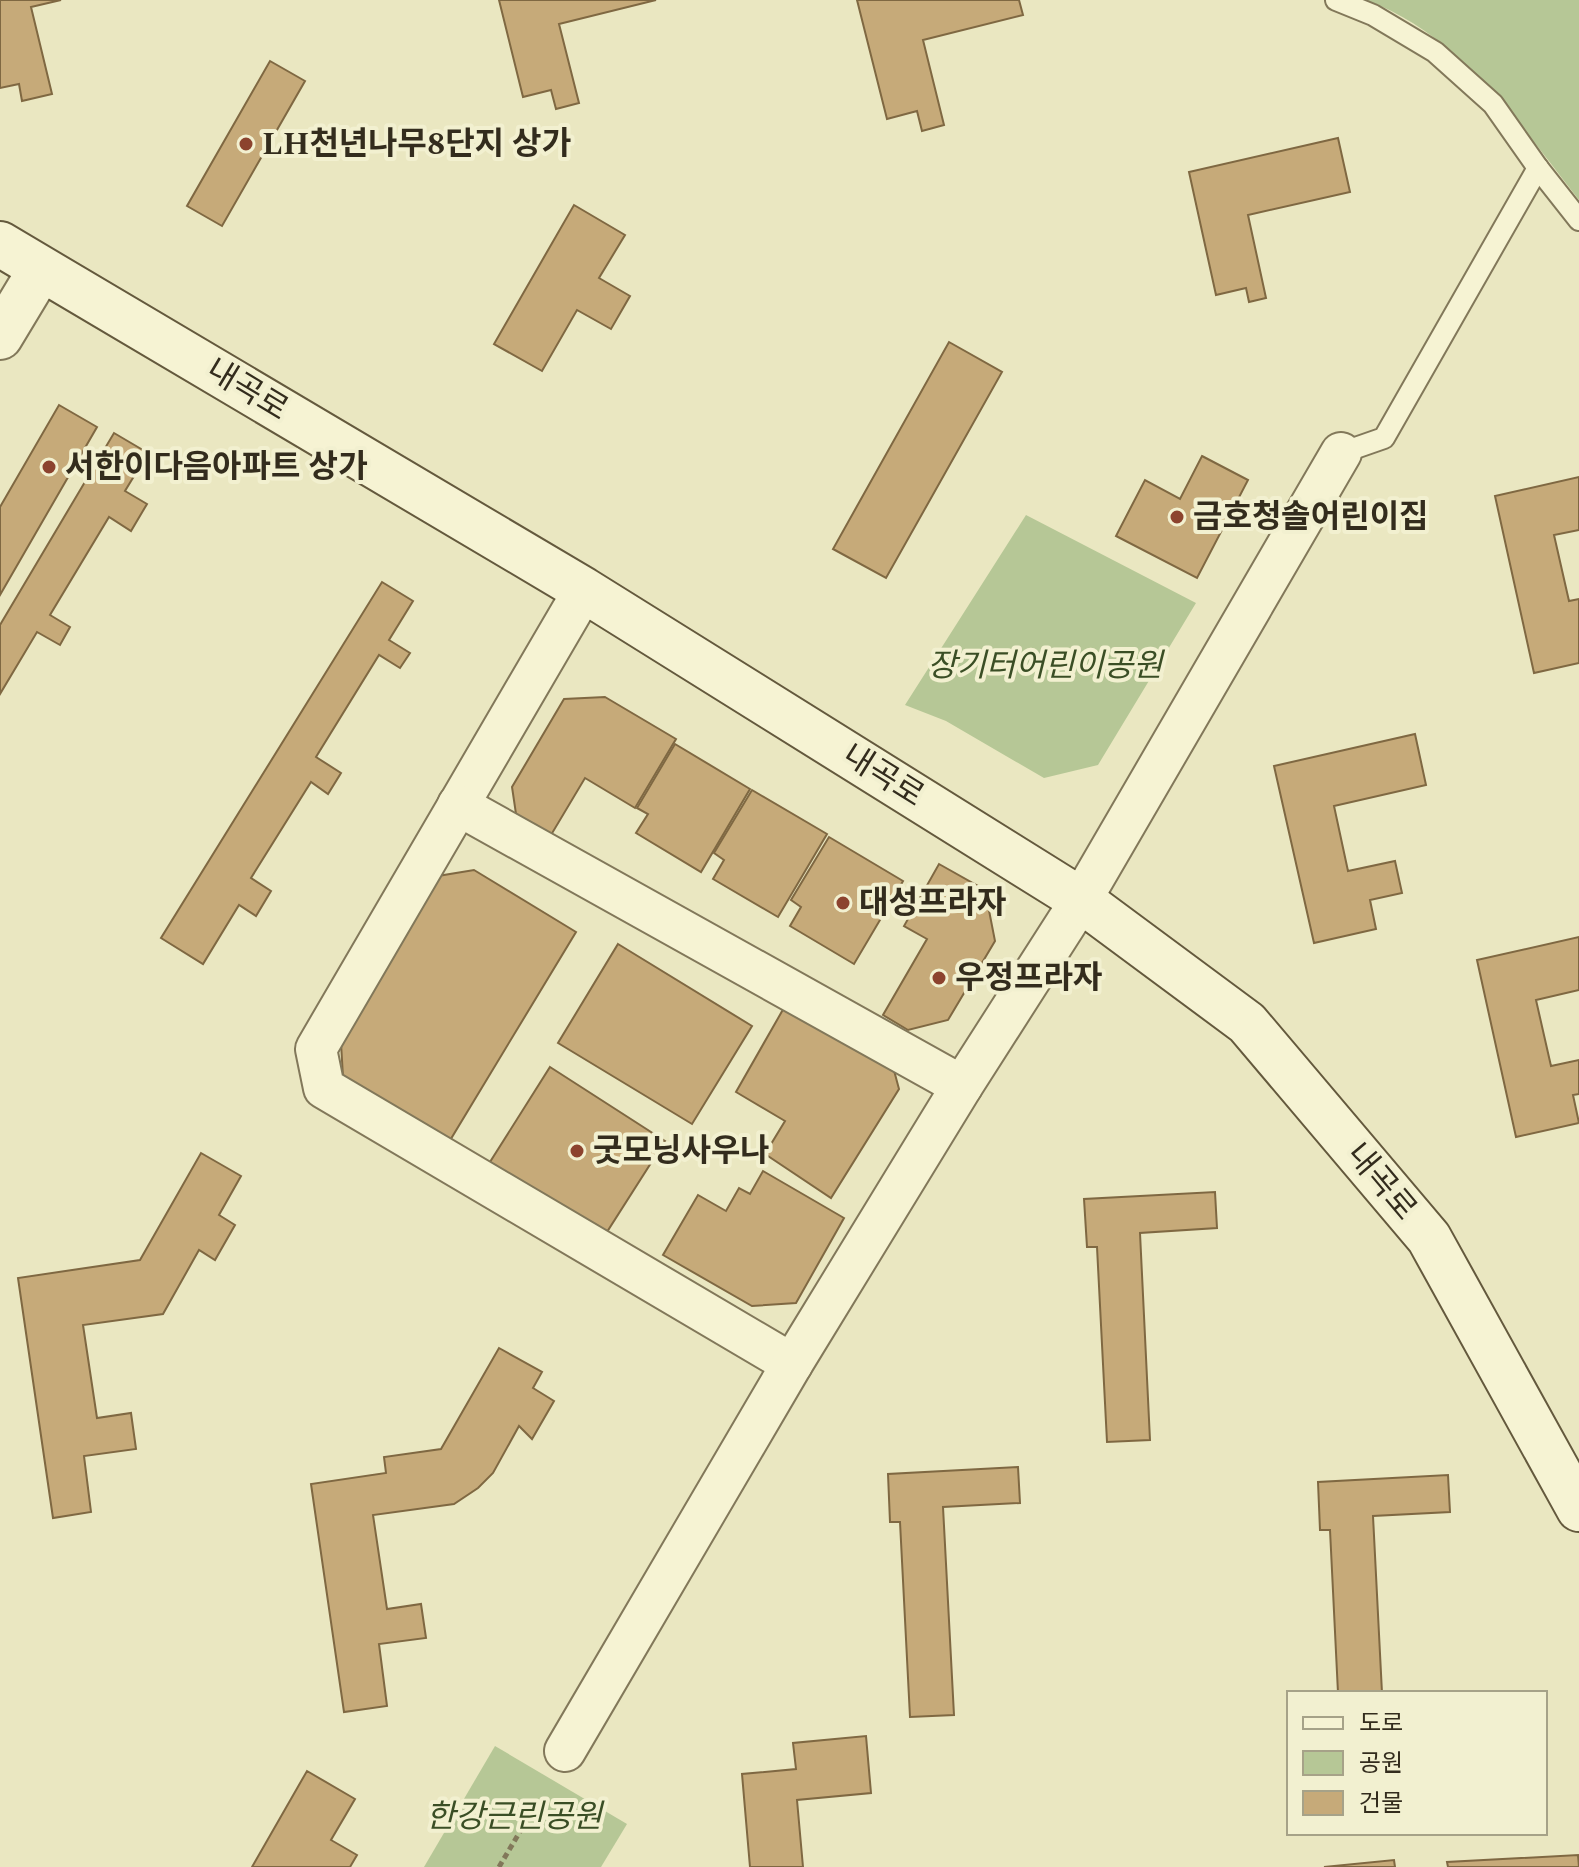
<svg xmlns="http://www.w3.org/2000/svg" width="1579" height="1867" viewBox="0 0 1579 1867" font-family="Spectral,'Noto Sans KR',serif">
	<rect width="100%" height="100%" fill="#eae7c1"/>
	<g fill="#b6c796">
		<path d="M1366,0H1579V200C1519,124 1461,35 1366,0Z"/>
		<path d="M1026,515L1196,603L1098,765L1044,778L946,721L905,705Z"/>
		<path d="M495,1746L627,1824L601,1867H424Z"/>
	</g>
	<g fill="#c6aa79" stroke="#7f6842" stroke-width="2">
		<path d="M0,0H61L31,7L52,94L22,101L19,84L0,88Z"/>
		<path d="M499,0H656L559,24L579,103L556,109L551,90L523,97Z"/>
		<path d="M857,0H1019L1023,15L923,40L944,125L922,131L917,111L887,119Z"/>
		<path d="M270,61L305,81L222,226L187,206Z"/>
		<path d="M1338,138L1350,192L1248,215L1266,298L1249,302L1246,288L1216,295L1189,172Z"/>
		<path d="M574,205L625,235L599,278L630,296L611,329L577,310L542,371L494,344Z"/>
		<path d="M949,342L1002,372L886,578L833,549Z"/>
		<path d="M59,405L97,427L0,595V507Z"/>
		<path d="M114,433L148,453L125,491L147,504L131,531L109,517L50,615L70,627L60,645L37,632L0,694V625Z"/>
		<path d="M1202,456L1248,480L1197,578L1116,536L1145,480L1180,499Z"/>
		<path d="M1579,477V530L1554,535L1569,601L1579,599V663L1534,673L1495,496Z"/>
		<path d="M382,582L413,601L389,640L410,653L400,668L379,655L316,757L341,773L328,794L311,782L251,878L271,891L256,916L239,905L203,964L161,938Z"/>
		<path d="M605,697L676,739L635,808L585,778L551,835L516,814L512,787L564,699Z"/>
		<path d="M1415,734L1426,785L1334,806L1348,871L1395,861L1402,893L1370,900L1376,929L1314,943L1274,766Z"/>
		<path d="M675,744L750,789L701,872L636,833L648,814L637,808Z"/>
		<path d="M752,790L827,834L778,917L713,879L724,860L714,853Z"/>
		<path d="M829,837L903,881L854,964L790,926L801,907L791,900Z"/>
		<path d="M939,864L985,890L995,941L948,1020L908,1030L883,1015L927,939L904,926Z"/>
		<path d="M474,870L576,932L449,1142L343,1077L341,1043L438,876Z"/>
		<path d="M1579,937V990L1536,1000L1551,1066L1579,1060V1094L1573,1095L1579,1123L1516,1137L1477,960Z"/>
		<path d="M618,944L752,1026L692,1124L558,1043Z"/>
		<path d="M789,999L892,1063L899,1089L831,1198L765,1154L785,1121L736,1092Z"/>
		<path d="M550,1067L665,1141L605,1235L490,1162Z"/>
		<path d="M201,1153L241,1176L219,1215L235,1225L215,1260L199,1250L163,1314L83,1325L97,1418L131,1413L136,1449L84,1456L91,1512L53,1518L18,1278L140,1260Z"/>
		<path d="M763,1171L844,1218L796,1303L752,1306L663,1255L698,1195L726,1211L739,1188L750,1194Z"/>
		<path d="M1215,1192L1217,1228L1140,1233L1150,1440L1107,1442L1097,1247H1087L1084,1199Z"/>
		<path d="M499,1348L542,1372L533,1388L554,1401L532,1439L519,1426L493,1473L478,1488L454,1504L373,1515L387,1609L421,1604L426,1638L379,1644L387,1706L344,1712L311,1484L386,1473L384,1457L441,1449Z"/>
		<path d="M1018,1467L1020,1503L943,1507L954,1715L910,1717L900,1522H890L888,1474Z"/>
		<path d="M1448,1475L1450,1512L1373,1516L1382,1693H1338L1330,1530H1320L1318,1482Z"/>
		<path d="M866,1736L871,1793L797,1800L803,1867H750L742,1774L796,1769L793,1743Z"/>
		<path d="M307,1771L355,1799L331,1840L357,1855L350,1867H252Z"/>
		<path d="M1578,1855L1579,1867H1448L1447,1862Z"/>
		<path d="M1394,1860L1395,1867H1324Z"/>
	</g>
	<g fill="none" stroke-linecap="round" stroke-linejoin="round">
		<g stroke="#82785a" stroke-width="24">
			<g id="service">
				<path d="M1336,0L1373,15L1435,52L1493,104L1538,168L1579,220"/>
				<path d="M1341,453L1384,438L1538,168"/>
			</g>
		</g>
		<g stroke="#82785a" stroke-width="44">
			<g id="minor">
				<path d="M584,590L316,1049L324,1088L792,1364"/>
				<path d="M458,805L962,1086"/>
				<path d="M565,1751L792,1364L962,1086L1081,900L1341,453"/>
			</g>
		</g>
		<g stroke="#82785a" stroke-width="48">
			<path id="tertiary" d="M0,337L41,269"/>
		</g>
		<g stroke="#64593d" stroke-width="48">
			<path id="secondary" d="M0,244L584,590L1081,900L1247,1023L1429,1238L1579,1509"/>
		</g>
		<path stroke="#82785a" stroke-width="5" stroke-dasharray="6 4" stroke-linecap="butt" d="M499,1867L534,1808"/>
		<use href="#service" stroke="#f6f3d3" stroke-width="20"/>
		<use href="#minor" stroke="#f6f3d3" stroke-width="40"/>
		<use href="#tertiary" stroke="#f6f3d3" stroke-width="44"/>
		<use href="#secondary" stroke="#f6f3d3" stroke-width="44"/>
	</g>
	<g fill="#8c432e" stroke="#f2f0d0" stroke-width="3">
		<circle cx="246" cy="144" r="8"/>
		<circle cx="49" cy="467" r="8"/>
		<circle cx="1177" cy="517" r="8"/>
		<circle cx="843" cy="903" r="8"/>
		<circle cx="939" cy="978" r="8"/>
		<circle cx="577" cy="1151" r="8"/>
	</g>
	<g text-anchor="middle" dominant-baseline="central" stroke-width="8" stroke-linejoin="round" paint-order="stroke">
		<g font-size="32" font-weight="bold" fill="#332c1d" stroke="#f2f0d0" text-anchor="start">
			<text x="262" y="144">LH천년나무8단지 상가</text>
			<text x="65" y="467">서한이다음아파트 상가</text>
			<text x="1193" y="517">금호청솔어린이집</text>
			<text x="859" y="903">대성프라자</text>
			<text x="955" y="978">우정프라자</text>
			<text x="593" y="1151">굿모닝사우나</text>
		</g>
		<g font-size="32" fill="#332c1d" stroke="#f2f0d0">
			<text transform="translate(247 390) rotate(31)">내곡로</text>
			<text transform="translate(883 776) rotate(32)">내곡로</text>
			<text transform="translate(1381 1182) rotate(50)">내곡로</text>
		</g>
		<g font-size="32" font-style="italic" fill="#3a4e25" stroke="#f2f0d0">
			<text x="1045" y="666">장기터어린이공원</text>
			<text x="514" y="1817">한강근린공원</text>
		</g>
	</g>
	<rect x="1287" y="1691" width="260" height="144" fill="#f2f0d0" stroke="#a6a288" stroke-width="2"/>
	<rect x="1303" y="1717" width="40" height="12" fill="#f6f3d3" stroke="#a6a288" stroke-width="2"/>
	<text x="1359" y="1731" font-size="24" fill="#332c1d">도로</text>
	<rect x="1303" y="1751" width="40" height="24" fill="#b6c796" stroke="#a6a288" stroke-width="2"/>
	<text x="1359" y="1771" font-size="24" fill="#332c1d">공원</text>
	<rect x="1303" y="1791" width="40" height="24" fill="#c6aa79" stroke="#a6a288" stroke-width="2"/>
	<text x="1359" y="1811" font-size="24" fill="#332c1d">건물</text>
</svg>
